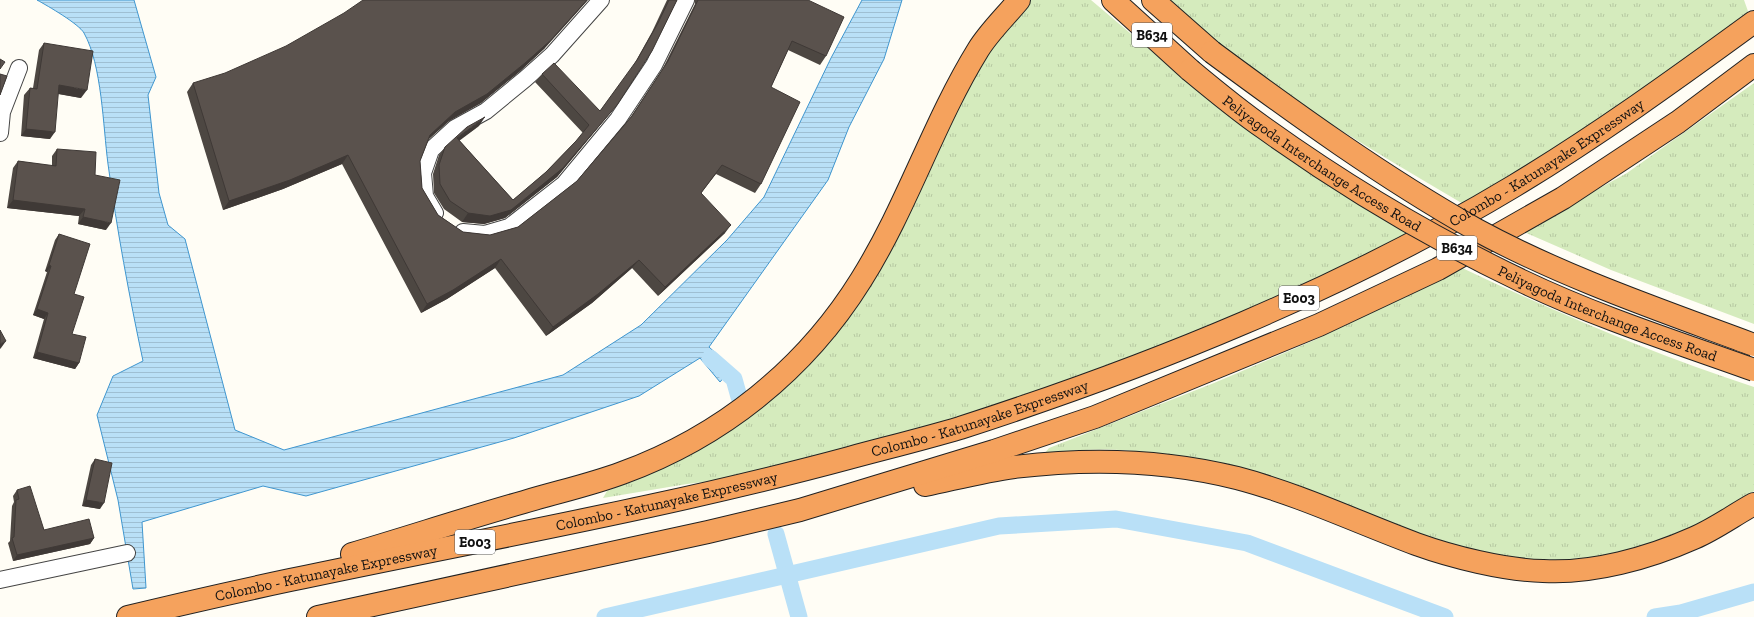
<svg xmlns="http://www.w3.org/2000/svg" width="1754" height="617" viewBox="0 0 1754 617" font-family="'Zilla Slab',serif">
	<defs>
		<pattern id="grass-tufts" width="24" height="20" patternUnits="userSpaceOnUse"><rect width="24" height="20" fill="#d5ebbd"/><path d="M3 7l-1-3M5 7V3M7 7l1-3M15 17l-1-3M17 17v-4M19 17l1-3" fill="none" stroke="#b6c8a1"/></pattern>
		<pattern id="water-rules" width="6" height="5" patternUnits="userSpaceOnUse"><rect width="6" height="5" fill="#b9e0f7"/><path d="M0 2.5h6" fill="none" stroke="#9ebfd3"/></pattern>
	</defs>
	<rect width="100%" height="100%" fill="#fffdf5"/>
	<g fill="url(#grass-tufts)">
		<path d="M1025,0H1091L1182,77L1416,234L1288,297L1017,403L737,478L687,484L603,498L607,491L657,471L685,457L796,376L979,57Z"/>
		<path d="M1166,0H1744L1749,14L1592,125L1465,205C1395,164 1326,123 1261,77C1228,53 1197,26 1166,0Z"/>
		<path d="M1754,83V324L1611,270L1522,231L1627,173Z"/>
		<path d="M1458,266C1555,312 1652,354 1754,387V491L1701,526L1635,549L1602,557L1561,560L1525,559L1459,548L1145,453C1112,447 1078,450 1044,454L1049,448L1214,383L1317,339Z"/>
	</g>
	<path fill="url(#water-rules)" stroke="#3f96cf" d="M37,0H134L156,77L148,95L159,193L168,225L185,239L235,430L284,450L563,375L641,325L727,240L764,197L831,58L862,0H902L884,59L849,127L828,180L709,347L732,368L720,382L700,358L639,396L514,438L306,496L263,486L142,522L146,588L133,589L118,500L97,415L113,376L143,361C129,295 117,230 108,164C103,126 102,65 84,33C79,24 48,6 37,0Z"/>
	<g fill="none" stroke-linecap="round" stroke-linejoin="round">
		<g stroke="#b9e0f7" stroke-width="17">
			<path d="M710,358L734,379L739,397"/>
			<path d="M776,534L799,617"/>
			<path d="M605,617L999,526L1116,519L1247,543L1445,617"/>
			<path d="M1655,617L1681,613L1754,592"/>
		</g>
		<g stroke="#444" stroke-width="18">
			<g id="minor">
				<path d="M0,133L2,112L19,68"/>
				<path d="M435,213L425,196L423,173L431,150L455,128L486,111L525,79L552,55L601,0"/>
				<path d="M463,232L485,234L509,227L564,184L618,119L654,65L686,0"/>
				<path d="M0,580L127,553"/>
			</g>
		</g>
		<g stroke="#222" stroke-width="24">
			<g id="highway">
				<path d="M1113,0L1190,70"/>
				<path d="M1153,0L1212,52"/>
				<path d="M925,485C954,479 984,471 1014,467C1088,458 1165,460 1237,478C1298,494 1357,522 1416,544C1452,557 1504,570 1543,571C1592,574 1649,558 1694,538C1715,529 1734,515 1754,504"/>
				<path d="M352,554C410,537 467,518 524,502C557,492 590,485 622,473C721,437 805,370 861,280C907,207 933,123 978,50C989,32 1006,16 1019,0"/>
				<path id="s1" d="M128,617C367,558 612,522 849,458C886,448 923,439 960,428C1152,366 1341,290 1514,186C1597,136 1676,79 1754,22"/>
				<path d="M318,617L708,532L800,510L994,451L1095,417L1319,325L1438,269L1563,198L1678,122L1754,65"/>
			</g>
		</g>
		<use href="#minor" stroke="#fff" stroke-width="16"/>
		<use href="#highway" stroke="#f5a25d" stroke-width="22"/>
		<g stroke="#222" stroke-width="24" stroke-linecap="butt">
			<g id="highway-bridge">
				<path d="M1212,52C1297,115 1383,177 1475,229C1563,277 1660,310 1754,345"/>
				<path id="s2" d="M1190,70C1214,90 1238,110 1264,128C1345,186 1432,238 1522,281C1597,317 1676,342 1754,370"/>
			</g>
		</g>
		<use href="#highway-bridge" stroke="#f5a25d" stroke-width="22"/>
	</g>
	<g fill="#4d4742">
		<path d="M667,0H677L610,113L557,177L505,218L484,224L462,222L444,209L434,193L433,174L439,155L445,147L479,126L459,140L513,200L546,172L576,141L583,133L535,82L542,74L600,111L632,68L652,32Z"/>
		<path d="M694,0H808L826,56L820,65L788,50L771,87L761,184L755,193L716,174L701,193L725,233L658,296L632,268L592,303L546,336L495,268L447,299L421,313L342,164L283,189L223,210L187,92L193,83L545,48L519,72L481,103L449,121L429,139L420,161L422,188L438,215L463,232L490,235L518,227L577,181L630,118L662,70L695,4Z"/>
		<path d="M44,43L81,98L58,94L50,139L21,136L24,95L30,88H33L39,50Z"/>
		<path d="M57,149L95,175L106,230L78,224L79,216L7,208L13,168L18,161L52,166V156Z"/>
		<path d="M59,234L74,294L72,334L79,363L75,369L33,358L44,319L33,315L47,272L45,271L55,240Z"/>
		<path d="M95,459L100,509L82,506L91,465Z"/>
		<path d="M17,490L44,530L94,538L90,544L13,561L8,543L10,541L12,506L14,502L13,496Z"/>
	</g>
	<g fill="#3f3936">
		<path d="M587,0H588L545,48L519,72L481,103L449,121L424,143L430,135L455,112Z"/>
		<path d="M59,85L87,90L81,98L54,93Z"/>
		<path d="M617,105L610,113L557,177L505,218L484,224L462,222L468,213L511,210Z"/>
		<path d="M485,117L479,126L451,147L457,138Z"/>
		<path d="M26,129L55,132L50,139L21,136Z"/>
		<path d="M348,155L342,164L283,189L223,210L229,201Z"/>
		<path d="M13,200L85,209L79,216L7,208Z"/>
		<path d="M83,217L111,223L106,230L78,224Z"/>
		<path d="M731,225L725,233L658,296L665,287Z"/>
		<path d="M501,259L495,268L447,299L421,313L427,304Z"/>
		<path d="M639,260L632,268L592,303L546,336L553,327Z"/>
		<path d="M49,265L51,266L47,272L45,271Z"/>
		<path d="M37,309L48,313L44,319L33,315Z"/>
		<path d="M6,341L1,348L0,349V344Z"/>
		<path d="M37,352L79,363L75,369L33,358Z"/>
		<path d="M86,500L104,503L100,509L82,506Z"/>
		<path d="M94,538L90,544L13,561L17,555Z"/>
	</g>
	<g fill="#5a524d" stroke="#3f3936">
		<path d="M363,0H587L551,40L525,63L487,94L455,112L430,135L420,161L422,188L438,215L463,232L490,235L518,227L577,181L632,116L668,61L698,0H808L844,17L826,56L792,41L771,87L800,102L761,184L722,165L701,193L731,225L665,287L639,260L598,294L553,327L501,259L453,290L427,304L348,155L290,180L229,201L193,83L225,73L286,46L344,13Z"/>
		<path d="M669,0H677L652,51L617,105L563,168L511,210L490,216L468,213L450,201L440,184L439,165L445,147L467,127L485,117L457,138L513,200L546,172L576,141L589,125L542,74L554,63L600,111L637,60L658,23Z"/>
		<path d="M44,43L93,51L87,90L59,85L55,132L26,129L30,88L37,89Z"/>
		<path d="M0,59L5,62L0,69Z"/>
		<path d="M0,74L7,76L0,95Z"/>
		<path d="M57,149L96,152L95,175L120,180L111,223L83,217L85,209L13,200L18,161L56,166Z"/>
		<path d="M59,234L90,244L74,294L84,297L72,334L86,337L79,363L37,352L48,313L37,309L51,266L49,265Z"/>
		<path d="M0,330L6,341L0,344Z"/>
		<path d="M95,459L112,463L104,503L86,500Z"/>
		<path d="M30,486L44,530L89,519L94,538L17,555L12,538L14,537L16,500L19,499L17,490Z"/>
	</g>
	<g text-anchor="middle" dominant-baseline="central" stroke-width="4" stroke-linejoin="round" paint-order="stroke">
		<g fill="#fff" stroke="#585858" stroke-width="1">
			<rect x="1132" y="23" width="40" height="24" rx="3"/>
			<rect x="1437" y="236" width="40" height="24" rx="3"/>
			<rect x="1279" y="286" width="40" height="24" rx="3"/>
			<rect x="455" y="530" width="40" height="24" rx="3"/>
		</g>
		<g font-size="14" font-weight="bold" fill="#111">
			<text x="1152" y="35">B634</text>
			<text x="1457" y="248">B634</text>
			<text x="1299" y="298">E003</text>
			<text x="475" y="542">E003</text>
		</g>
		<g font-size="15" fill="#111" stroke="#fff">
			<text stroke="none"><textPath href="#s2" startOffset="162">Peliyagoda Interchange Access Road</textPath></text>
			<text stroke="none"><textPath href="#s1" startOffset="1499">Colombo - Katunayake Expressway</textPath></text>
			<text stroke="none"><textPath href="#s2" startOffset="486">Peliyagoda Interchange Access Road</textPath></text>
			<text stroke="none"><textPath href="#s1" startOffset="875">Colombo - Katunayake Expressway</textPath></text>
			<text stroke="none"><textPath href="#s1" startOffset="551">Colombo - Katunayake Expressway</textPath></text>
			<text stroke="none"><textPath href="#s1" startOffset="203">Colombo - Katunayake Expressway</textPath></text>
		</g>
	</g>
</svg>
